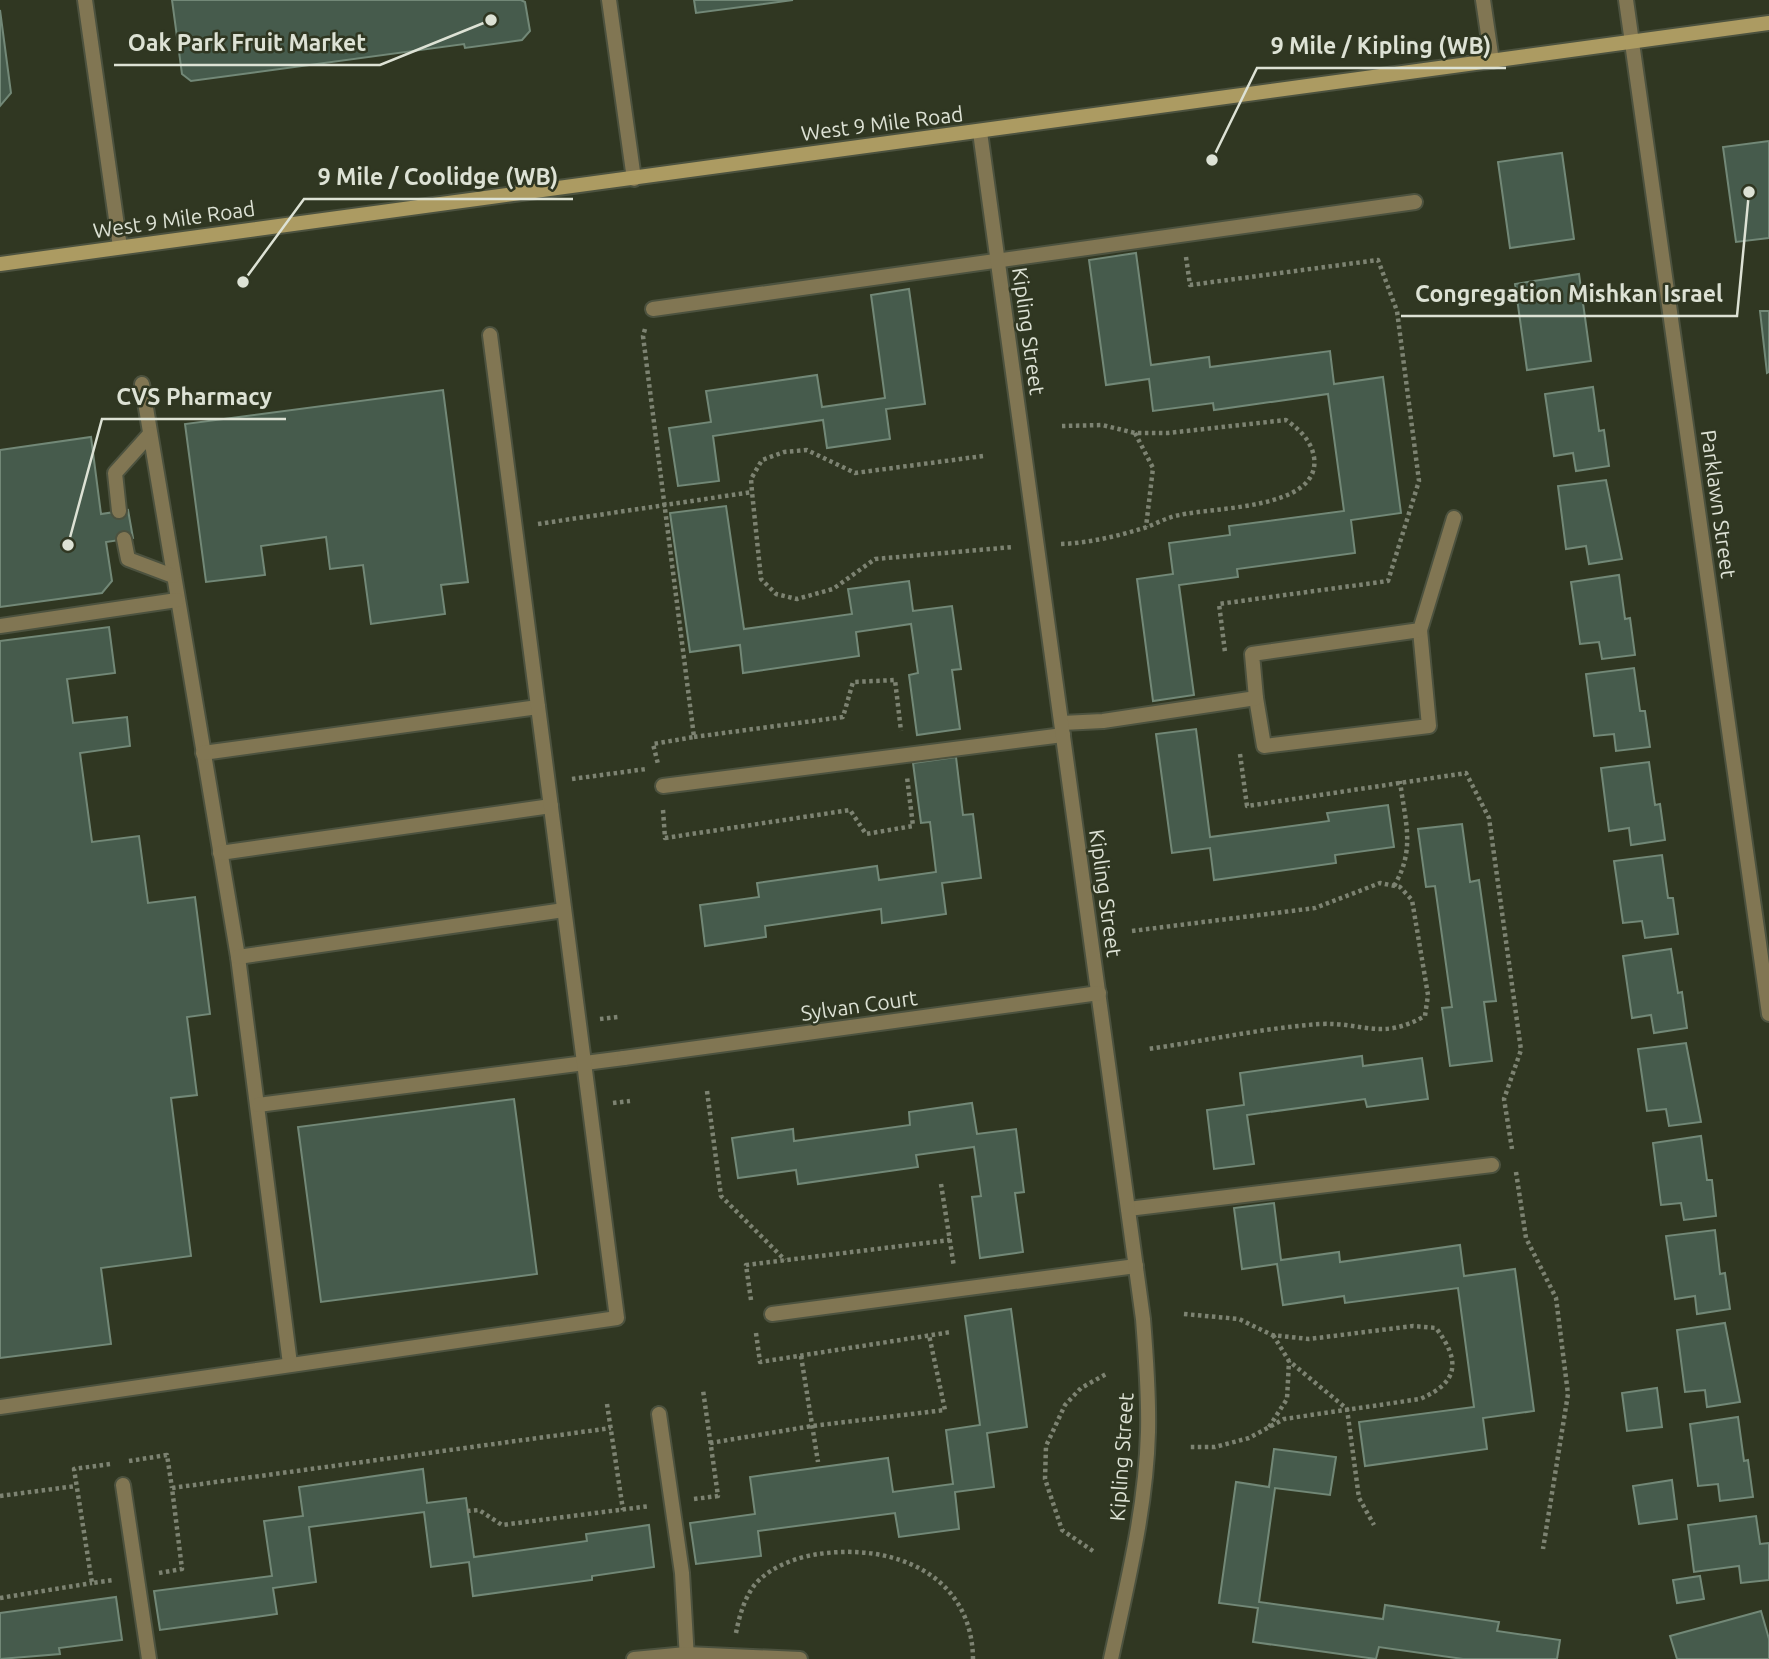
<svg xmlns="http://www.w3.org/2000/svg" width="1769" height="1659" viewBox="0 0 1769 1659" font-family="Ubuntu,sans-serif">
	<rect width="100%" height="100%" fill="#303722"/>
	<g fill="#465b4c" stroke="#728877" stroke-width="2">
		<path d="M172,0H521L525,2L530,31L522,40L465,48L464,44L191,81L182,74Z"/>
		<path d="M694,0H793L696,13Z"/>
		<path d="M0,10L11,93L0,106Z"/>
		<path d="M1769,141V238L1736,242L1723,147Z"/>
		<path d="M1562,153L1574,239L1510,248L1498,162Z"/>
		<path d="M1136,253L1151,365L1209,357L1210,367L1330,351L1334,384L1383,377L1401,513L1351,520L1355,553L1237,569L1238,577L1179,585L1194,695L1153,701L1137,579L1173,574L1169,543L1230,535L1229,526L1344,511L1328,394L1214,410L1213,403L1153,411L1149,379L1106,385L1089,260Z"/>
		<path d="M1579,274L1591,361L1527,370L1515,284Z"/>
		<path d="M909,289L925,404L886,409L890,439L827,448L823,420L713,436L719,481L678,486L669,428L711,422L706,391L817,375L822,407L885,398L871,295Z"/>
		<path d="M1760,311H1769V372L1767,373Z"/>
		<path d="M1593,387L1599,431L1604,430L1609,466L1576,471L1573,453L1554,456L1545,394Z"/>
		<path d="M443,390L468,582L441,585L445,614L371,624L363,565L330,569L326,537L261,546L265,575L206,582L185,424Z"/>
		<path d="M91,437L101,514L128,510L133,538L106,542L112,581L102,593L0,607V450Z"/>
		<path d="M1606,480L1622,559L1589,564L1586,546L1566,549L1558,486Z"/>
		<path d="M726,506L744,629L852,614L848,589L909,581L913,611L952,606L961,669L952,670L960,729L917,735L909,675L918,673L911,624L856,632L859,656L743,673L740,645L690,652L670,513Z"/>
		<path d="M1619,575L1625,619L1630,618L1635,655L1602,659L1599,642L1580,644L1571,582Z"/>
		<path d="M109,627L115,673L67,679L73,723L127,717L130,746L80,753L92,842L139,836L148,903L195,897L210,1014L187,1017L197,1095L171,1098L191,1256L101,1268L111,1344L0,1358V641Z"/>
		<path d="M1634,668L1640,711H1645L1650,747L1616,751L1614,734L1594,736L1586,674Z"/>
		<path d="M1196,729L1210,837L1329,821L1327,813L1388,805L1394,847L1335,855L1336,863L1214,880L1210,848L1172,853L1156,734Z"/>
		<path d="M956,757L963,815L973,814L981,878L942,883L946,914L882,923L881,909L765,926L766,937L705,946L700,905L759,897L757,883L877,866L879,880L936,872L930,822L921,823L913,763Z"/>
		<path d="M1649,762L1655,805L1660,804L1665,840L1631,845L1629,828L1609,831L1601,768Z"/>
		<path d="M1462,824L1470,882L1479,880L1496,1001L1484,1002L1492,1061L1450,1066L1442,1008L1452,1007L1435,886L1426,887L1418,829Z"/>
		<path d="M1662,855L1668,898H1673L1678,934L1645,938L1642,921L1623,923L1614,861Z"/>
		<path d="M1671,949L1678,993L1682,992L1687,1028L1654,1033L1651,1015L1632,1018L1623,956Z"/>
		<path d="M1686,1043L1701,1122L1669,1126L1666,1109L1647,1111L1638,1049Z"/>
		<path d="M1362,1056L1363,1066L1422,1058L1428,1099L1367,1107L1365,1099L1247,1115L1254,1164L1214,1169L1207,1110L1244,1105L1240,1073Z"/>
		<path d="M514,1099L537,1274L321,1302L298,1127Z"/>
		<path d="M972,1103L977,1134L1016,1129L1024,1192L1015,1193L1023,1252L980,1258L972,1197L981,1196L974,1147L916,1155L918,1167L798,1184L796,1170L738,1178L732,1138L793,1129L794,1141L910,1125L909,1112Z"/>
		<path d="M1701,1136L1707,1180H1712L1716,1216L1684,1220L1681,1203L1661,1205L1653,1143Z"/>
		<path d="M1274,1203L1281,1260L1339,1252L1340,1262L1460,1245L1464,1276L1515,1269L1534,1411L1483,1418L1487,1449L1365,1466L1359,1422L1474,1407L1458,1288L1345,1303L1344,1296L1283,1305L1277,1264L1242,1269L1234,1208Z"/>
		<path d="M1715,1230L1720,1274L1725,1273L1730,1309L1697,1314L1695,1296L1675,1299L1666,1236Z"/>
		<path d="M1011,1309L1027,1427L987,1433L994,1487L955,1492L959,1529L899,1537L895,1513L758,1531L761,1556L696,1564L690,1523L755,1514L750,1477L888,1458L893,1492L953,1484L946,1430L980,1425L965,1316Z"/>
		<path d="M1725,1323L1740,1402L1707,1407L1705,1390L1685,1392L1677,1330Z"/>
		<path d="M1657,1388L1662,1427L1627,1431L1622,1393Z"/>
		<path d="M1738,1417L1744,1461L1748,1460L1753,1497L1720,1501L1718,1484L1698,1486L1690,1424Z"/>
		<path d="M1274,1449L1336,1457L1330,1495L1275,1488L1259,1602L1383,1619L1385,1605L1499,1622L1497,1631L1560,1640L1557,1659H1463L1379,1647L1376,1659L1253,1642L1258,1608L1219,1603L1236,1482L1269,1487Z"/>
		<path d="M423,1469L427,1503L466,1498L474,1557L587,1541L586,1534L649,1525L654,1567L592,1576V1580L473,1596L469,1562L431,1567L424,1512L309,1527L316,1582L273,1588L277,1614L160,1630L154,1591L272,1576L264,1521L303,1516L299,1487Z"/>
		<path d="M1672,1480L1677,1519L1639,1524L1633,1486Z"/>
		<path d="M1756,1516L1760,1544L1769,1543V1580L1741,1583L1739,1566L1694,1572L1688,1525Z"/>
		<path d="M1700,1576L1704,1599L1677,1603L1673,1580Z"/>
		<path d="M116,1597L122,1640L59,1648L60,1654L0,1659V1613Z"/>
		<path d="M1761,1611L1769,1639V1659H1677L1670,1636Z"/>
	</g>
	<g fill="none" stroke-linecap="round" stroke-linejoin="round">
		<g stroke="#4c523f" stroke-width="18">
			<g id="service">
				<path d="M1483,0L1492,61"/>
				<path d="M653,309L1415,202"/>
				<path d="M142,384L238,957L290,1364"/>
				<path d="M119,511L115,473L150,434"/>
				<path d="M124,539L128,559L173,576"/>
				<path d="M0,626L177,600"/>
				<path d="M1256,698L1264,746L1429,726L1420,630"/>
				<path d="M1062,723L1103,721L1256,698L1252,654L1420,630L1454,518"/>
				<path d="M203,753L538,707"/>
				<path d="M663,786L1063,735"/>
				<path d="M220,853L551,806"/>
				<path d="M238,957L564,910"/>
				<path d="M258,1105L624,1058"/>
				<path d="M1128,1209L1492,1165"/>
				<path d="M772,1314L1136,1266"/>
				<path d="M0,1407L617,1318L490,335"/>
				<path d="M659,1414L682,1573L687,1659"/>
				<path d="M123,1485L149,1659"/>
			</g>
		</g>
		<g stroke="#4c523f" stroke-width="18">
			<g id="minor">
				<path d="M85,0L120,247"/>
				<path d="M609,0L634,179"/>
				<path d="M1626,0L1769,1014"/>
				<path d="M980,132L1143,1319C1146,1357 1149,1394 1148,1432C1146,1509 1127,1584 1111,1659"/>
				<path d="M624,1058L1099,993"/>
				<path d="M634,1659L686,1654L800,1659"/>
			</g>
		</g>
		<g stroke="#4c523f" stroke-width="18">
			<path id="secondary" d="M0,264L1769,23"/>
		</g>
		<g stroke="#7d8372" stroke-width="4.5" stroke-dasharray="3.5 3.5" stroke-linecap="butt">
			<path d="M1186,257L1190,285L1378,260L1397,311L1419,481L1388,581L1219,604L1225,652"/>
			<path d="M645,329L643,336L694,737L653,744L658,764"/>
			<path d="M1135,433L1153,468L1146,527"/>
			<path d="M983,456L855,473L807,450L784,452L762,460L751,479L752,492L761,579L776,594L797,599L833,589L875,559L1013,547"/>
			<path d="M538,524L752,492"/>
			<path d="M1061,544C1089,543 1118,536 1144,528C1156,524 1167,517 1180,515C1212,507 1322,510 1314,457C1311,440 1299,429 1286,420L1168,433H1135L1102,425L1062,426"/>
			<path d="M694,737L843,717L853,682L895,680L901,731"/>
			<path d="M1240,754L1247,806L1466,773L1489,818L1521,1050L1504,1099L1512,1149"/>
			<path d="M572,779L646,769"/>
			<path d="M663,810L665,838L850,810L866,834L913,826L907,777"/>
			<path d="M1394,886C1416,849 1405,822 1400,781"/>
			<path d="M1132,931L1315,908L1380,883L1400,887L1412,900L1428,995L1425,1016C1380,1041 1365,1022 1320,1024C1263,1028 1205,1041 1148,1049"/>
			<path d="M600,1019L618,1017"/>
			<path d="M707,1091L721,1196L785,1260"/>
			<path d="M613,1103L630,1101"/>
			<path d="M1516,1172L1526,1238L1556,1298L1568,1394L1543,1549"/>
			<path d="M941,1184L954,1267"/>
			<path d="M751,1300L746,1265L950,1240"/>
			<path d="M1184,1314L1239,1319L1272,1335L1309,1339L1413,1326L1436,1328C1460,1360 1460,1382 1420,1399L1284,1419L1249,1438L1215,1447H1189"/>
			<path d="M756,1333L760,1362L951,1332"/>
			<path d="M1273,1335L1289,1361L1347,1409L1359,1498L1374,1525"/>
			<path d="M801,1356L818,1462"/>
			<path d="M607,1404L623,1510"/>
			<path d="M1269,1427L1287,1399L1289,1361"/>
			<path d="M710,1443L812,1426L945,1410L929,1335"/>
			<path d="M129,1461L167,1455L172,1488"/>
			<path d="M110,1464L74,1469L92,1583L113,1580"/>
			<path d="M0,1496L76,1486"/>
			<path d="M694,1499L718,1496L703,1390"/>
			<path d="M467,1511L479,1510L502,1525L650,1506"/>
			<path d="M1093,1551L1062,1530L1045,1479L1046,1446L1065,1405L1081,1388L1108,1373"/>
			<path d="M159,1573L182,1569L172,1488L611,1428"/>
			<path d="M0,1598L92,1583"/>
			<path d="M736,1633C739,1617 744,1600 753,1587C767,1568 796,1557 819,1554C893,1543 972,1574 973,1659"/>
		</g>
		<use href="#service" stroke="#817653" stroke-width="14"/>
		<use href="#minor" stroke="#817653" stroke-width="14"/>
		<use href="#secondary" stroke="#ac9b62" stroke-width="14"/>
	</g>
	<g text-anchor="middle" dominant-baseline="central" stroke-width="5" stroke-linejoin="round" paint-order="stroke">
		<g font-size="21" fill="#dde2d5" stroke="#303722">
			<text transform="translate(882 123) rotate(-7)">West 9 Mile Road</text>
			<text transform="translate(174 219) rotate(-8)">West 9 Mile Road</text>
			<text transform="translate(1029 331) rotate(82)">Kipling Street</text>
			<text transform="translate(1719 504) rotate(82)">Parklawn Street</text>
			<text transform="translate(1106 893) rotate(82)">Kipling Street</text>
			<text transform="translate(859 1005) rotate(-8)">Sylvan Court</text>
			<text transform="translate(1121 1457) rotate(-86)">Kipling Street</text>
		</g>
	</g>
	<path fill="none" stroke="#dde2d5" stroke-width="2.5" d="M491 20L380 65H114M1212 160L1257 68H1506M243 282L304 199H573M1749 192L1737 316H1401M68 545L102 419H286"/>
	<g fill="#dde2d5" stroke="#303722" stroke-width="2.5">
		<circle cx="491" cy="20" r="7"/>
		<circle cx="1212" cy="160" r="7"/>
		<circle cx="243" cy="282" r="7"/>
		<circle cx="1749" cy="192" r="7"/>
		<circle cx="68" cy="545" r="7"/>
	</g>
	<g font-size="23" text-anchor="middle" font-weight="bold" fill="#dde2d5" stroke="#303722" stroke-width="5" stroke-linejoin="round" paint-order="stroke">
		<text x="247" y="51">Oak Park Fruit Market</text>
		<text x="1381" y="54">9 Mile / Kipling (WB)</text>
		<text x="438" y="185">9 Mile / Coolidge (WB)</text>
		<text x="1569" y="302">Congregation Mishkan Israel</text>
		<text x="194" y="405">CVS Pharmacy</text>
	</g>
</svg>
